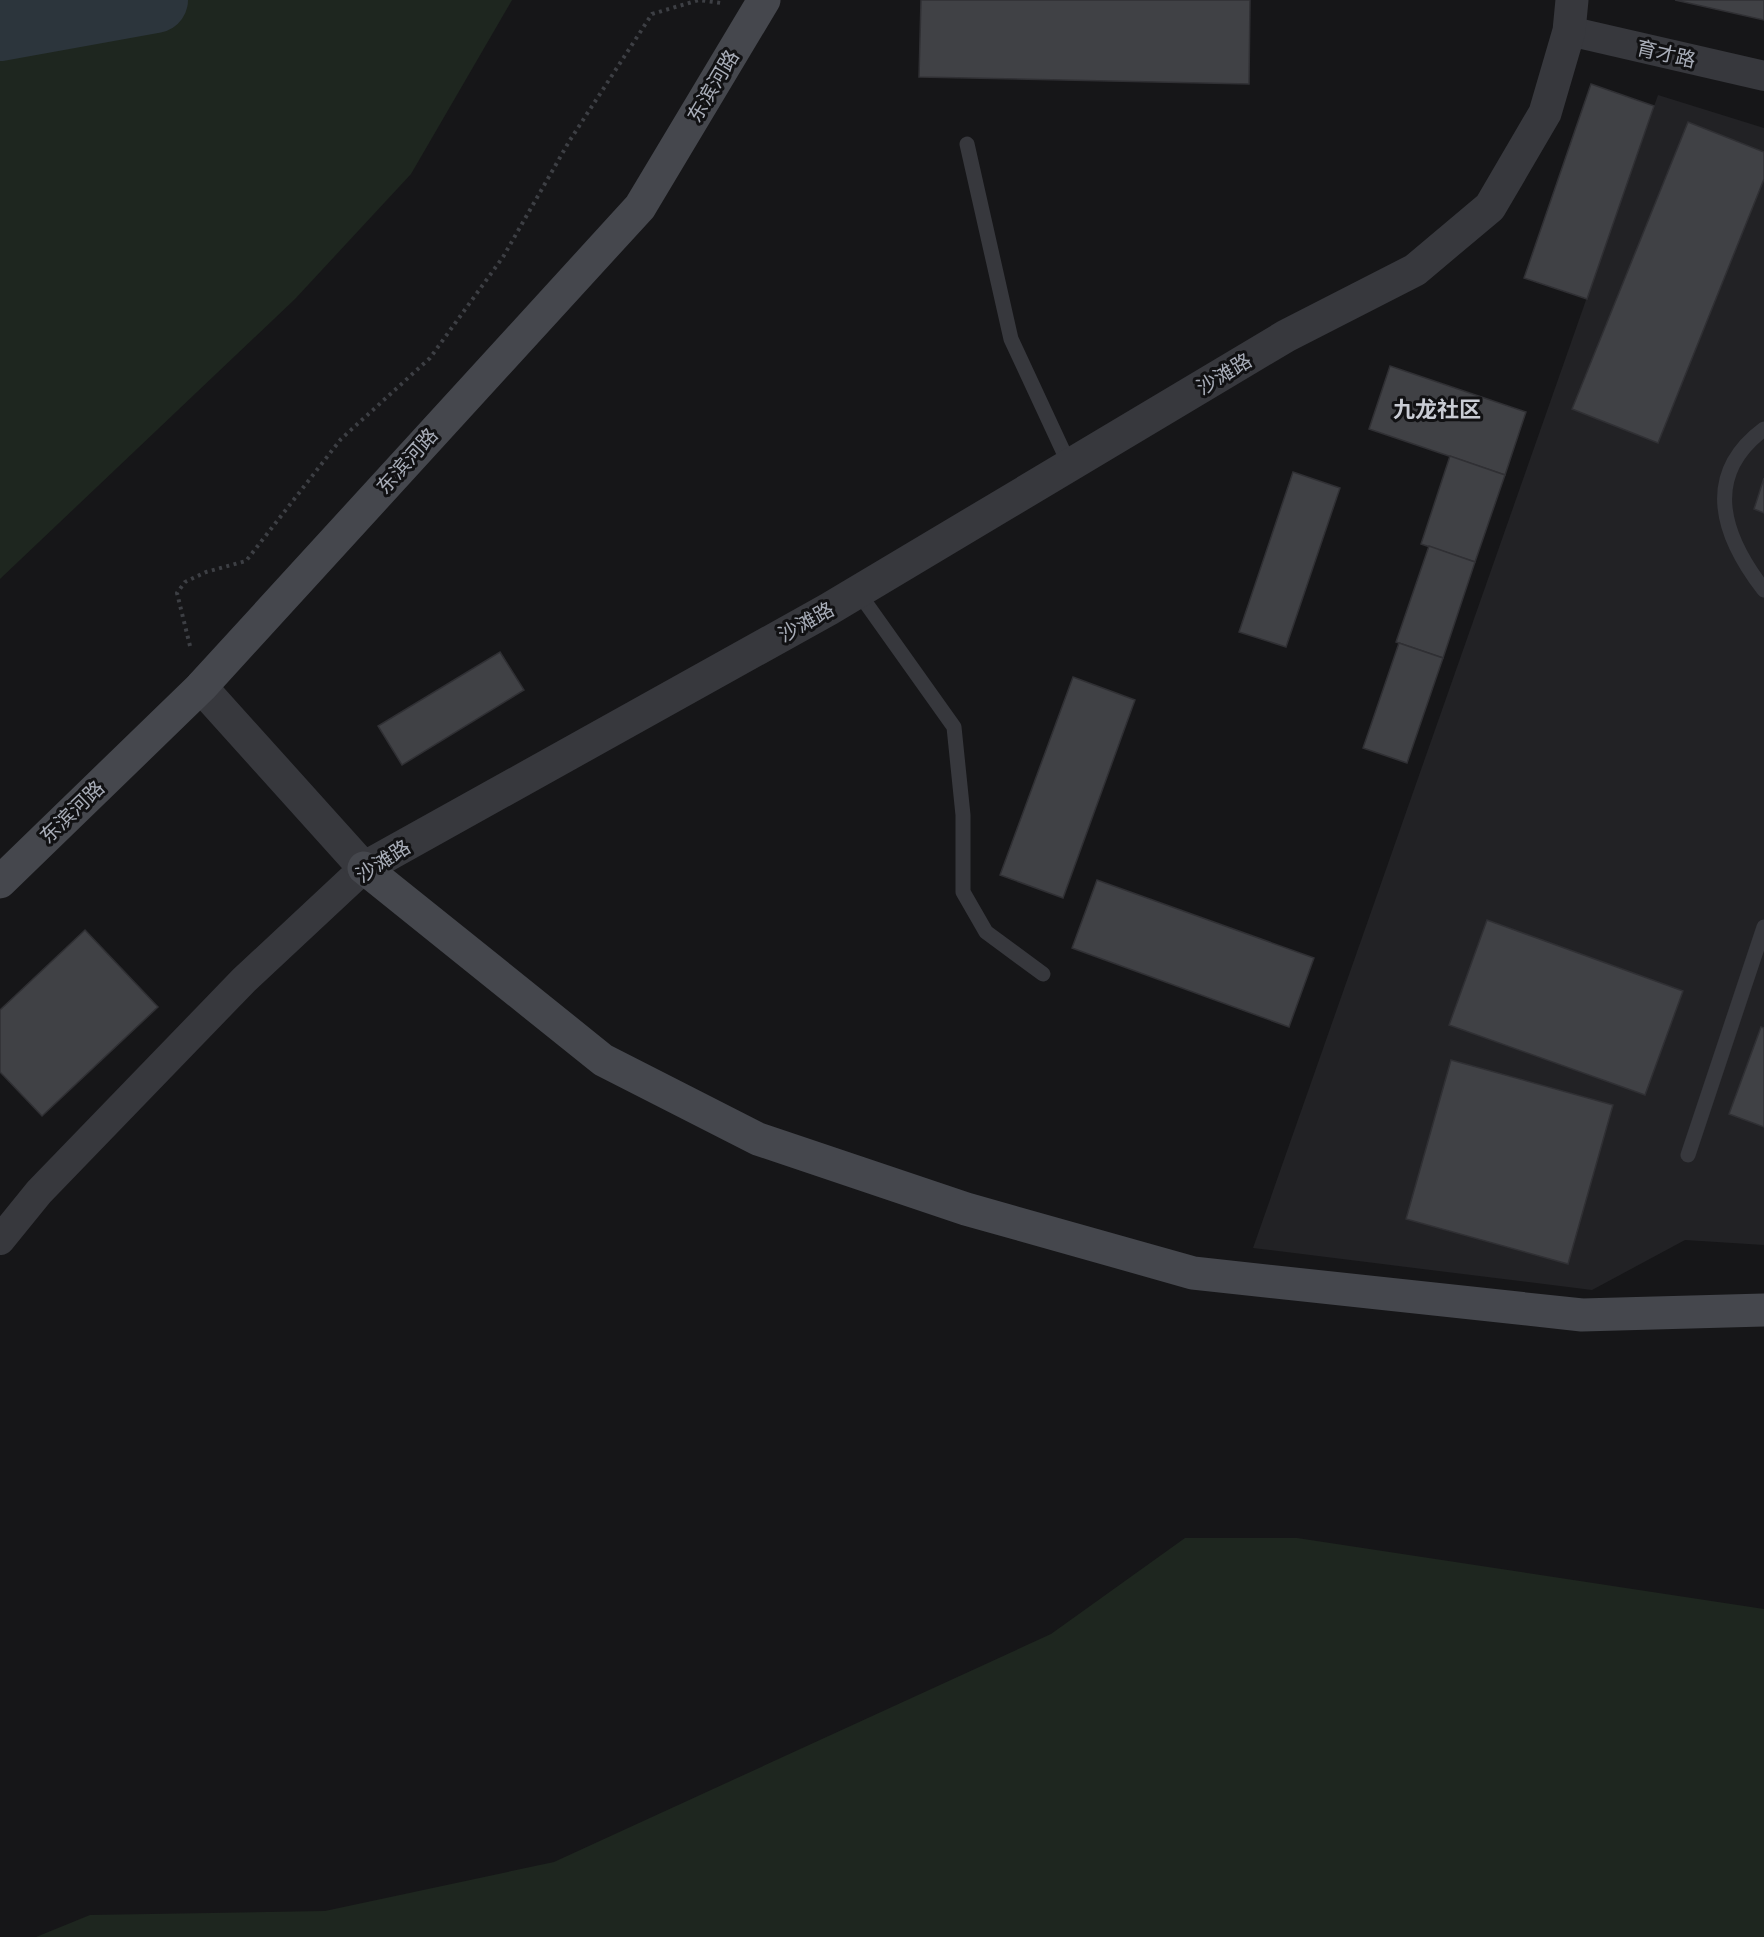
<svg xmlns="http://www.w3.org/2000/svg" width="1764" height="1937" viewBox="0 0 1764 1937" font-family="Helvetica,'Noto Sans SC',sans-serif">
	<rect width="100%" height="100%" fill="#161618"/>
	<path fill="#222225" d="M1658,95L1764,128V1245L1685,1240L1592,1290L1253,1248Z"/>
	<g fill="#1e261f">
		<path d="M0,0H512L411,174L295,299L0,579Z"/>
		<path d="M1185,1538H1297L1764,1609V1937H36L90,1915L325,1911L554,1862L1051,1634Z"/>
	</g>
	<g fill="none" stroke-linecap="round" stroke-linejoin="round">
		<path stroke="#2c353c" stroke-width="66" d="M0,28L155,0"/>
	</g>
	<g fill="#404145" stroke="#303034" stroke-width="1.5">
		<path d="M921,0H1250L1249,84L919,77Z"/>
		<path d="M1675,0H1764V20Z"/>
		<path d="M1591,84L1654,106L1587,299L1524,278Z"/>
		<path d="M1688,122L1764,152V179L1658,443L1572,409Z"/>
		<path d="M1390,366L1526,412L1505,475L1369,429Z"/>
		<path d="M1450,456L1505,475L1475,562L1421,544Z"/>
		<path d="M1293,472L1340,488L1286,647L1239,632Z"/>
		<path d="M1764,478V513L1754,509Z"/>
		<path d="M1429,546L1475,562L1443,658L1396,642Z"/>
		<path d="M1399,643L1443,658L1407,763L1363,748Z"/>
		<path d="M500,652L524,690L402,765L378,726Z"/>
		<path d="M1073,677L1135,700L1063,898L1000,875Z"/>
		<path d="M1097,880L1314,958L1289,1027L1072,948Z"/>
		<path d="M1487,920L1683,991L1645,1095L1449,1025Z"/>
		<path d="M85,930L158,1007L42,1116L0,1072V1010Z"/>
		<path d="M1761,1027L1764,1028V1127L1729,1114Z"/>
		<path d="M1451,1060L1613,1105L1568,1264L1406,1219Z"/>
	</g>
	<g fill="none" stroke-linecap="round" stroke-linejoin="round">
		<path stroke="#3d3f44" stroke-width="4" stroke-dasharray="3 4.5" stroke-linecap="butt" d="M190,646L177,593L185,582L206,572L246,561L341,439L430,358L503,257L570,140L652,14L699,0L721,3"/>
		<g stroke="#37383d" stroke-width="15">
			<path d="M967,144L1011,339L1070,466"/>
			<path d="M1764,429C1701,476 1723,537 1764,590"/>
			<path d="M858,592L954,727L963,815V892L986,932L1043,974"/>
			<path d="M1688,1155L1764,927"/>
		</g>
		<g stroke="#37383d" stroke-width="30">
			<path d="M1569,31L1764,76"/>
			<path d="M0,1240L39,1192L244,980L364,868"/>
		</g>
		<path stroke="#37383d" stroke-width="33" d="M201,687L364,868L829,609L1286,336L1415,270L1490,207L1545,113L1569,31L1572,0"/>
		<g stroke="#45474d" stroke-width="33">
			<path d="M364,868L603,1060L758,1139L966,1209L1193,1273L1582,1315L1764,1310"/>
			<path d="M0,882L201,687L640,207L764,0"/>
		</g>
	</g>
	<g text-anchor="middle" dominant-baseline="central" stroke-width="6" stroke-linejoin="round" paint-order="stroke">
		<g font-size="20" fill="#a8adb8" stroke="#111113">
			<text transform="translate(1666 54) rotate(13)">育才路</text>
			<text transform="translate(713 86) rotate(-59)">东滨河路</text>
			<text transform="translate(1224 374) rotate(-31)">沙滩路</text>
			<text transform="translate(407 461) rotate(-48)">东滨河路</text>
			<text transform="translate(806 622) rotate(-29)">沙滩路</text>
			<text transform="translate(72 812) rotate(-44)">东滨河路</text>
			<text transform="translate(383 861) rotate(-33)">沙滩路</text>
		</g>
		<g font-size="22" font-weight="bold" fill="#c9ccd4" stroke="#111113">
			<text x="1437" y="409">九龙社区</text>
		</g>
	</g>
</svg>
